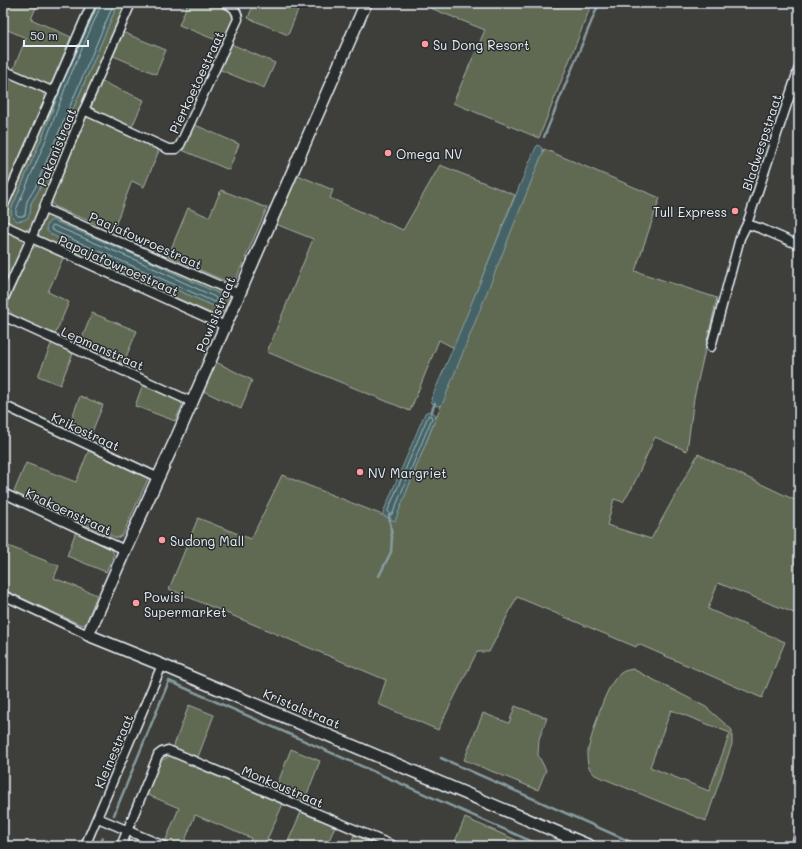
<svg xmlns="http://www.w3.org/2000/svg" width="802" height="849" viewBox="0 0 802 849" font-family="Mali,sans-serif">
	<rect width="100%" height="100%" fill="#3e3e3a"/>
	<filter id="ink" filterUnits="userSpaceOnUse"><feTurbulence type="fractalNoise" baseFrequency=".025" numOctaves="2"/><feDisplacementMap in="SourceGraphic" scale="8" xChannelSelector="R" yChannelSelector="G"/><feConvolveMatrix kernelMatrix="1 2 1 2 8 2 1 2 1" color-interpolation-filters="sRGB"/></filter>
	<g filter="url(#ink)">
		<g fill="#606b52" stroke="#a4aea5" fill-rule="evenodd">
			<path d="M3,3H38L31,19L71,37L53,81L50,84L45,85L13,70L26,38L3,28Z"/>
			<path d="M95,3H99L63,82L44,133L11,210L30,213L31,203L39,190L118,3H127L94,76L44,201L30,228C22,233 13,227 6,221L5,217V211Z"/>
			<path d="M188,3C199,3 235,0 234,17C233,25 227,36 223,43L179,25Z"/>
			<path d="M254,3H301L288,35L248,18Z"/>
			<path d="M418,3H592L539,138L453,103L485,30Z"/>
			<path d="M122,32L166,50L156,74L111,55Z"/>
			<path d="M229,43L275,63L264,88L218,69Z"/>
			<path d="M3,73L43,92L45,100L12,181L6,185L3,183Z"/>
			<path d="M100,81L144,100L131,129L89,109V105Z"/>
			<path d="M90,116L160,148L144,187L132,181L113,231L55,207L52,203V199L85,119Z"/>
			<path d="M193,124L239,144L229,170L182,150Z"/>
			<path d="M544,149L660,198L635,271L717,298L694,398L687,451L655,437L632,488L623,502L614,499L607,525L651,539L698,454L799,502V615L718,583L708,609L785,642L762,698L638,644L636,647L517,597L489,652H477L438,730L378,704L386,680L169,589L198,518L251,539L282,475L395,520Z"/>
			<path d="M440,165L515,195L454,348L439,340L410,411L267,352L313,239L273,223L293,173L333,190L330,198L403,230Z"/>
			<path d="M221,190L267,208L236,279L232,281H225L168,256L188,208L209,217Z"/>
			<path d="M47,215H51L229,291L230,295C227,303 225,316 215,315L44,240L39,236L37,232L44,217ZM52,221L142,258L219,294L222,300L216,307L54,236Z"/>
			<path d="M3,230C13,235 23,236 23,249L5,288L3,287Z"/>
			<path d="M38,246L64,256L48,292L69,302L55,335L13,315L7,308L9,300L31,250L34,247Z"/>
			<path d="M92,313L137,331L123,364L79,346Z"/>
			<path d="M52,342L74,351L60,385L38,376Z"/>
			<path d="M214,363H218L252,380L241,409L199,389Z"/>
			<path d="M144,381L181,401L182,406L175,421L135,406Z"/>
			<path d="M80,396L103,405L90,437L68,428Z"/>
			<path d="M90,447L148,474V479L122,536L117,538L13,494L26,463L76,482Z"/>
			<path d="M76,531C89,536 109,540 114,554L106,572L67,556Z"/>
			<path d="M3,544L59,566L54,578L97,595L86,624L82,625L75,622L3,590Z"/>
			<path d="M633,669L706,707L732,730V744L706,821L595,775C588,769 587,763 587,753C593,733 604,685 621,673C624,670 629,670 633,669ZM671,710L730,733L709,791L650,767Z"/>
			<path d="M189,705L214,715L198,757L173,748Z"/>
			<path d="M515,706L547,718L539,739L538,755L546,770L538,790L464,760L483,713L509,723Z"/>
			<path d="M291,749L320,761L304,802L275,790Z"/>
			<path d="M170,756L176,757L283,804L265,844L269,846H249L251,838L195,815L183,846H176L165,842L179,808L146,794L160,761Z"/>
			<path d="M301,812L335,826L327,846H286Z"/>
			<path d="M465,818L516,840L514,846H453Z"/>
			<path d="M354,835L381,846H350Z"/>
			<path d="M131,838L137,839L155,846H125L127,842Z"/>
		</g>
		<g fill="#456366" stroke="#869ca0">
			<path d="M99,3H118L39,190L31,203L30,213L28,218L24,220L17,221L12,216L11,210L44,133L63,82Z"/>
			<path d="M538,145L542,148L543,152L442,405L436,406L432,403L431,399C468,316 500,230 536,147Z"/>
			<path d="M52,220L142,258L219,294L222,300L220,305L216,307L54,236L48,232L46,228L48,223Z"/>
			<path d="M429,411L434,413L436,417L395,521L382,515L425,413Z"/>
		</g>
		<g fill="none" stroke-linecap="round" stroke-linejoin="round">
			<g stroke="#a7b8be" stroke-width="1">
				<path d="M102,3L67,83L48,135L16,210V214L18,216H23L25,215L27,201L35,188L114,3"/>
				<path d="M53,225L140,262L215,297L217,301L214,302L56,232L51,229Z"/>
				<path d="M429,415L431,416L432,418L393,513L391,515L388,511Z"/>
			</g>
			<g stroke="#869ca0" stroke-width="2.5">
				<path d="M544,137L599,3"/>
				<path d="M431,413L435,403"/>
				<path d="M379,576L391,552L392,537L389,515"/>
				<path d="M441,758L640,846"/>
				<path d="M114,815L169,681L542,846"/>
				<path d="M100,846L103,838"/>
			</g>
			<g stroke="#e8f1f8" stroke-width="11">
				<g id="minor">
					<path d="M3,70L54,92"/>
					<path d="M84,110L168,149H176L180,145L238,19C237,10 233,6 225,3"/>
					<path d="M3,207L92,3"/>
					<path d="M44,209L239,294"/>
					<path d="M747,224L762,229L799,245"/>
					<path d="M3,225L225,326"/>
					<path d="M3,300L31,239L84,110L131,3"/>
					<path d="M3,316L192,402"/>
					<path d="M711,347L740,238L747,224L799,68"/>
					<path d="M3,405L159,478"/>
					<path d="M3,493L125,550"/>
					<path d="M3,595L88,635"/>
					<path d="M98,818L164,846"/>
					<path d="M85,846L162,665"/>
					<path d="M121,846L158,755L162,752L168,750L394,846"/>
					<path d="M795,846L799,836"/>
				</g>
			</g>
			<g stroke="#e8f1f8" stroke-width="14">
				<path id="tertiary" d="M366,3L179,432L125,550L88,635L162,665L590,846"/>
			</g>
			<use href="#minor" stroke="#2a2d2e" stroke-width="8"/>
			<use href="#tertiary" stroke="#2a2d2e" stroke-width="11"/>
		</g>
	</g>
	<g fill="#ff9aa2" stroke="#2a2d2e" stroke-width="1.5">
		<circle cx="425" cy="44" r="4"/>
		<circle cx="388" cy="153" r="4"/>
		<circle cx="735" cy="211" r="4"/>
		<circle cx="360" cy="472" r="4"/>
		<circle cx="162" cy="540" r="4"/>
		<circle cx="136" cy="603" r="4"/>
	</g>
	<g text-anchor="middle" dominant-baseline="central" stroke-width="3" stroke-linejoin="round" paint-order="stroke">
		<g font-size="13" fill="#e8f1f8" stroke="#2a2d2e" text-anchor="start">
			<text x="433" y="44">Su Dong Resort</text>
			<text x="396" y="153">Omega NV</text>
			<text x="727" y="211" text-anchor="end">Tull Express</text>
			<text x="368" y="472">NV Margriet</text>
			<text x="170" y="540">Sudong Mall</text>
			<text x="144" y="596">Powisi<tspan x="144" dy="15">Supermarket</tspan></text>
		</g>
		<g font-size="13" fill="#e8f1f8" stroke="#2a2d2e">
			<text transform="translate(196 82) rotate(-65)">Pierkoetoestraat</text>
			<text transform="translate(761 142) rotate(-72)">Bladwespstraat</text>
			<text transform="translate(56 147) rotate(-68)">Pakanistraat</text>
			<text transform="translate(146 240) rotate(24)">Paajafowroestraat</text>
			<text transform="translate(119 265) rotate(24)">Papajafowroestraat</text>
			<text transform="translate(215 314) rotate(-67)">Powisistraat</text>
			<text transform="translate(103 348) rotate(24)">Lepmanstraat</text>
			<text transform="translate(86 431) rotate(25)">Krikostraat</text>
			<text transform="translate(69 511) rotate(25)">Krakoenstraat</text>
			<text transform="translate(302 708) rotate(23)">Kristalstraat</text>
			<text transform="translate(113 751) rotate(-67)">Kleinestraat</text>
			<text transform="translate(283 786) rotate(23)">Monkoustraat</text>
		</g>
	</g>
	<rect width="802" height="849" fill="none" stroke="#2a2d2e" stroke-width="16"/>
	<rect x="8" y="8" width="786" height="833" fill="none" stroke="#e8f1f8" stroke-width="1.5" filter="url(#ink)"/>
	<path d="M24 40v6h64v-6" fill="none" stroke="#e8f1f8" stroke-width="2"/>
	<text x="30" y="40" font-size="12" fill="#e8f1f8" stroke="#2a2d2e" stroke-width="3" paint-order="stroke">50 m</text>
</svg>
